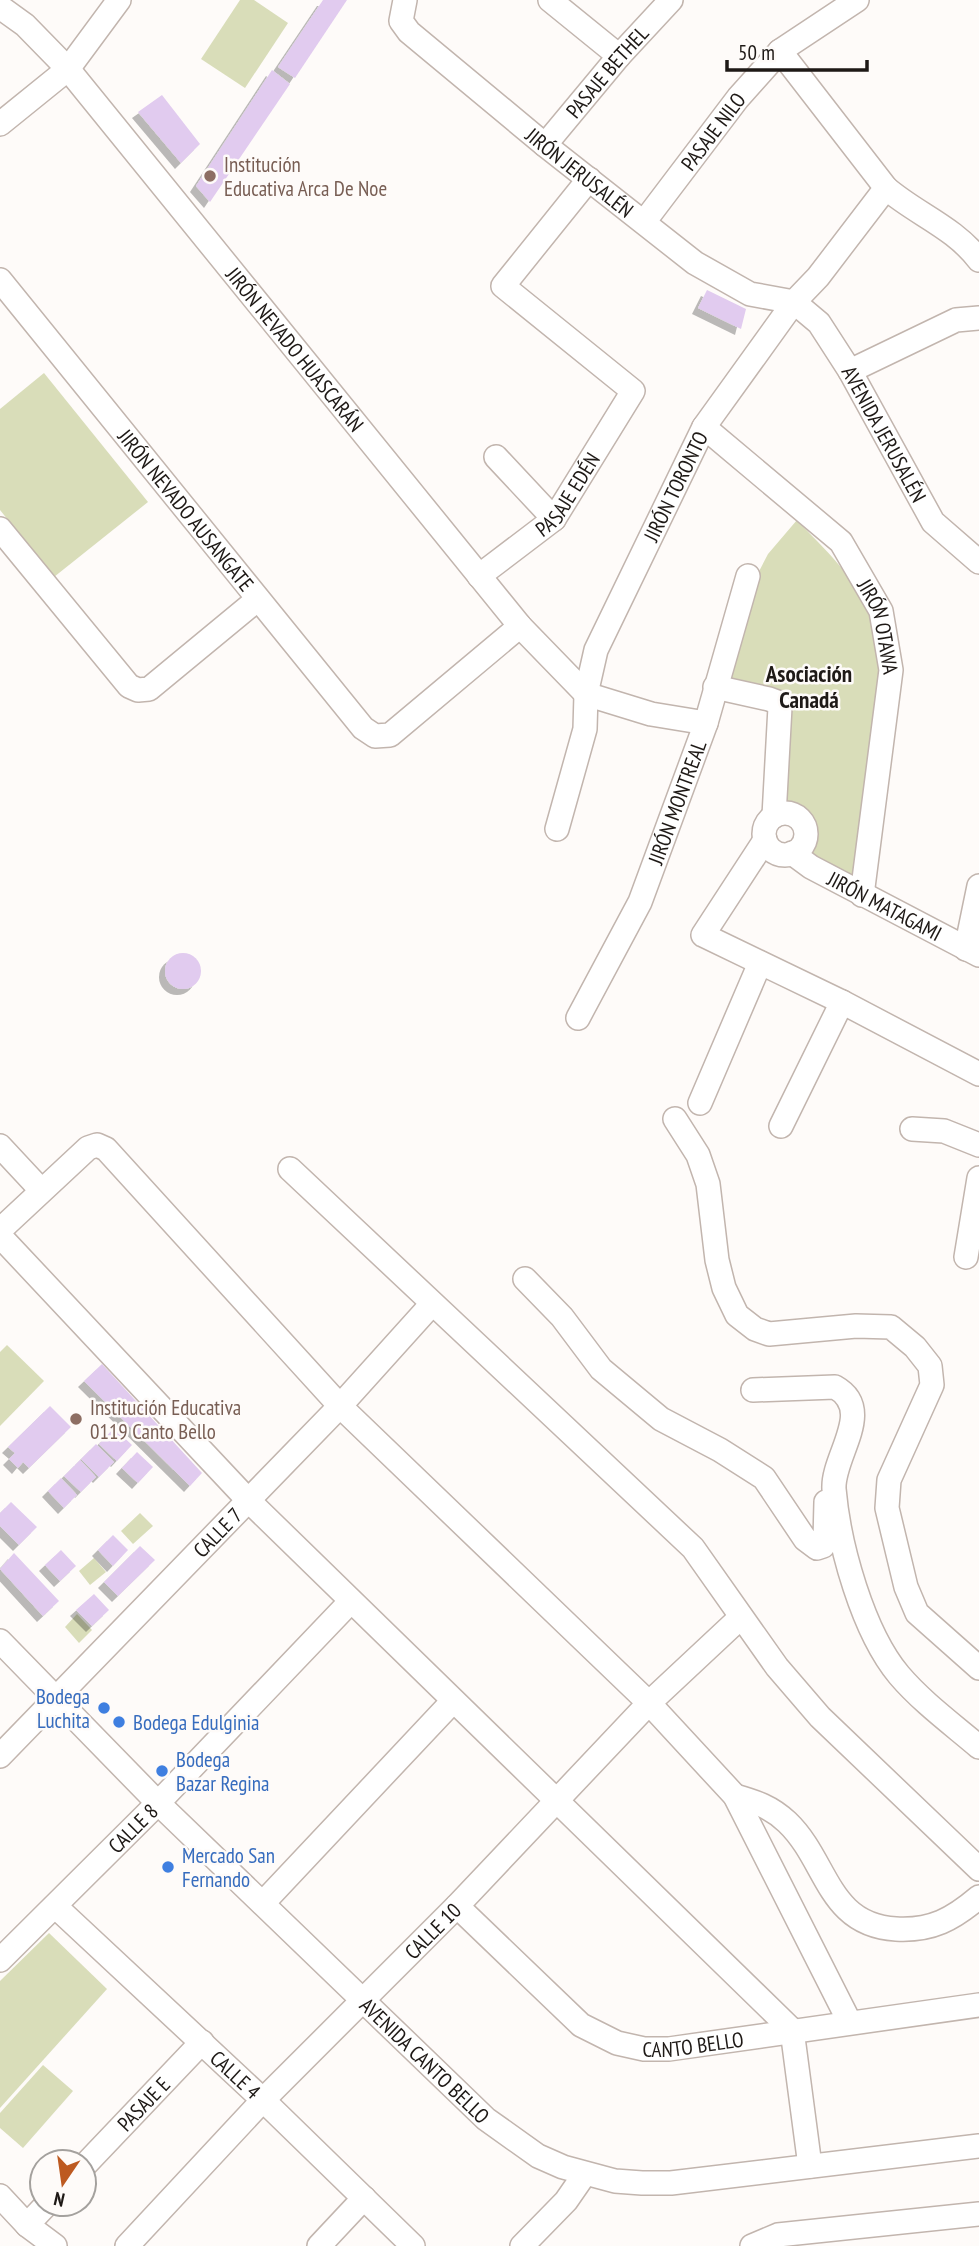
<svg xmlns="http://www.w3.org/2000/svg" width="979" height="2246" viewBox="0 0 979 2246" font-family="'PT Sans Narrow',sans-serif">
	<defs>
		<filter id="shadow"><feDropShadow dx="-6" dy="6" stdDeviation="0" flood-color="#0004"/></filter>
	</defs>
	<rect width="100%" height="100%" fill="#fefbf9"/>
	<g fill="#d9ddb9">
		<path d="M240,0H254L288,23L245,88L201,59Z"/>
		<path d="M44,373L148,502L54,577L0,510V409Z"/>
		<path d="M797,520C822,547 860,581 871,617C892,682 865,811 856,882L810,853L811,817L803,809L781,802L784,704L723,684L753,583L768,554Z"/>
		<path d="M7,1345L44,1381L0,1426V1352Z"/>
		<path d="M140,1513L153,1526L133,1544L121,1531Z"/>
		<path d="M94,1558L106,1572L90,1585L79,1571Z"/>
		<path d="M77,1614L92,1630L79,1643L65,1627Z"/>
		<path d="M49,1933L107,1989L0,2108V1981Z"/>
		<path d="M43,2065L73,2091L23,2148L0,2128V2113Z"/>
	</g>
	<g fill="#e1cbef" filter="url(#shadow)">
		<path d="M323,0H347L295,78L278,67Z"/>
		<path d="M272,70L290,84L210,202L196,186Z"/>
		<path d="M162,95L200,144L181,163L138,112Z"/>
		<path d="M707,290L746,309L741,329L698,308Z"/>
		<circle cx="183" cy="971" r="18"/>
		<path d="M102,1364L202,1473L190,1486L84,1381Z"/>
		<path d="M50,1406L71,1427L29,1468L23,1462L18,1468L9,1459L15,1453L8,1447Z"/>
		<path d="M114,1428L132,1445L117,1461L99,1444Z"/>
		<path d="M96,1444L114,1462L99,1477L81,1459Z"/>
		<path d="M137,1452L153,1467L138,1483L122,1468Z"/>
		<path d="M80,1460L96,1477L81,1492L64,1476Z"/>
		<path d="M61,1478L77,1495L64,1508L48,1491Z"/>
		<path d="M11,1502L37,1527L19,1545L0,1526V1513Z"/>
		<path d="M113,1535L128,1550L113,1566L98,1550Z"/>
		<path d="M140,1546L155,1560L118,1596L104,1582Z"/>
		<path d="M61,1550L76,1566L60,1581L45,1565Z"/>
		<path d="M14,1553L59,1601L43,1616L0,1569Z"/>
		<path d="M94,1594L109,1610L92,1626L76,1610Z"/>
	</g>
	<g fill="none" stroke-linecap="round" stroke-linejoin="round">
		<g stroke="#c2b5ae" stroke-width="26">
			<g id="minor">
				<path id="s1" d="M405,0L401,21L409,32L545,145L695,263L750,294L794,302L819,323L850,371L933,522L979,562"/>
				<path d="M550,0L619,56"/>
				<path id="s2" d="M0,7L25,25L68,69L520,626L586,694L651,714L706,723"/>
				<path d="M780,51L886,188C916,214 954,227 979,260"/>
				<path d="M0,124L68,69L119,0"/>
				<path id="s3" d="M545,145L619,56L671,0"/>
				<path id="s4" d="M644,222L738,98L780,51L857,0"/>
				<path id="s5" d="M0,280L363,728L375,736L390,735L520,626"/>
				<path d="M850,371L956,320L979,318"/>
				<path id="s6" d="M704,427L841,542L881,611L891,670L862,895"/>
				<path d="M496,457L554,519"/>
				<path d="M0,529L129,686L138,690L149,689L258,599"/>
				<path id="s7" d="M479,576L554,519L633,391L503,286L589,179"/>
				<path d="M715,687L769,699L777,702L780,707L774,816"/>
				<circle cx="785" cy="834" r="21"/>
				<path id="s8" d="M557,829L585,729L586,694L596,650L704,427L794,302L818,277L886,188"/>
				<path d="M765,840L703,935L842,1002L979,1074"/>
				<path id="s9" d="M792,853L811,867L979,955"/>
				<path d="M966,949L979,886"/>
				<path id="s10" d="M578,1018L640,902L706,723L748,576"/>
				<path d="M700,1103L760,963"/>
				<path d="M675,1119L698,1155L708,1184L717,1260L724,1288L737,1315L755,1329L769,1334L856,1326L891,1327L915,1347L930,1366L932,1385L889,1480L887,1508L906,1587L917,1613L979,1668"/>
				<path d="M781,1126L842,1002"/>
				<path d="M912,1129L944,1131L979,1145"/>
				<path d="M0,1146L41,1190"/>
				<path d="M290,1169L693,1548L777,1667L820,1717L979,1869"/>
				<path d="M0,1230L88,1148L97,1145L106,1149L340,1406L649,1703L735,1796L849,2021"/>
				<path d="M0,1236L247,1499L792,2030L810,2166"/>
				<path d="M966,1257L979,1178"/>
				<path d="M525,1279L562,1317L601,1369L661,1419L720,1450L764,1478L805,1539L817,1548L823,1546L825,1540L826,1502"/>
				<path d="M753,1390L835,1387C876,1410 832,1456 834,1489C839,1546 863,1632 899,1675C922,1702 952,1724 979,1747"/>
				<path id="s11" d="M0,1641L158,1803L486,2119L538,2156L563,2167L615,2181L642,2183H671L979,2146"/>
				<path id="s12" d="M0,1756L340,1406L431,1305"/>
				<path d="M735,1796C756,1802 771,1807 787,1822C828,1861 827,1925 896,1929C932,1931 953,1919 979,1897"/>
				<path d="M263,1903L453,1701"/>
				<path id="s13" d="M55,1906L263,2100L413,2246"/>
				<path id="s14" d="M457,1906L581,2025L617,2043L644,2049H669L979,2005"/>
				<path id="s15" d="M0,1960L158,1803L351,1601"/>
				<path id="s16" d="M84,2166L202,2042"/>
				<path d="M0,2196L27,2225L55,2246"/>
				<path d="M27,2225L47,2204"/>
				<path id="s17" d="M127,2246L263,2100L457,1906L649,1703L741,1617"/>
				<path d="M319,2246L364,2198"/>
				<path d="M522,2246L566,2201L584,2175"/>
				<path d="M752,2246L778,2235L979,2214"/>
			</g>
		</g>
		<use href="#minor" stroke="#fff" stroke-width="23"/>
	</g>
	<g fill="#8d6e63" stroke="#fefbf9" stroke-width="2.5">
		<circle cx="210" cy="176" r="7"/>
		<circle cx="76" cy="1419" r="7"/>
	</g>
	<g fill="#3f7fe0" stroke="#fefbf9" stroke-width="2.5">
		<circle cx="104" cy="1708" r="7"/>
		<circle cx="119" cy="1722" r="7"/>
		<circle cx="162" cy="1771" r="7"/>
		<circle cx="168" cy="1867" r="7"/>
	</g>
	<g text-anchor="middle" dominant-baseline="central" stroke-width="5" stroke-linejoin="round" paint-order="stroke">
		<g font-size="21" fill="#1e1916" stroke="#fefbf9">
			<text stroke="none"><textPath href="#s3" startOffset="96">PASAJE BETHEL</textPath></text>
			<text stroke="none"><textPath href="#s4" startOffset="114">PASAJE NILO</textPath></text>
			<text stroke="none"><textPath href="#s1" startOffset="256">JIRÓN JERUSALÉN</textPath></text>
			<text stroke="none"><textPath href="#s2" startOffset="453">JIRÓN NEVADO HUASCARÁN</textPath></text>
			<text stroke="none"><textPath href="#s1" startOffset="672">AVENIDA JERUSALÉN</textPath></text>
			<text stroke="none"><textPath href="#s8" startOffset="366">JIRÓN TORONTO</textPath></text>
			<text stroke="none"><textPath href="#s7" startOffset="122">PASAJE EDÉN</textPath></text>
			<text stroke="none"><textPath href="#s5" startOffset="296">JIRÓN NEVADO AUSANGATE</textPath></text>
			<text stroke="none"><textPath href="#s6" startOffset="273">JIRÓN OTAWA</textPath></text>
			<text stroke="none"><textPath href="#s10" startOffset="238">JIRÓN MONTREAL</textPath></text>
			<text stroke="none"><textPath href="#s9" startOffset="107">JIRÓN MATAGAMI</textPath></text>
			<text stroke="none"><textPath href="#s12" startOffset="312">CALLE 7</textPath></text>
			<text stroke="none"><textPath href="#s15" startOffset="187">CALLE 8</textPath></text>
			<text stroke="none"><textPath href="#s17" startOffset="439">CALLE 10</textPath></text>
			<text stroke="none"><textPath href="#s14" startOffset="289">CANTO BELLO</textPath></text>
			<text stroke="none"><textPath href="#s11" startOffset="597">AVENIDA CANTO BELLO</textPath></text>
			<text stroke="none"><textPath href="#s13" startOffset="247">CALLE 4</textPath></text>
			<text stroke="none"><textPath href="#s16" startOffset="86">PASAJE E</textPath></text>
		</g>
		<g font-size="21" fill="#785e54" stroke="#fefbf9" text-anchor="start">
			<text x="224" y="164">Institución<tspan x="224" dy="24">Educativa Arca De Noe</tspan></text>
			<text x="90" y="1407">Institución Educativa<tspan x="90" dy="24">0119 Canto Bello</tspan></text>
		</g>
		<g font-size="21" fill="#366cbe" stroke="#fefbf9" text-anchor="start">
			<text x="90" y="1696" text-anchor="end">Bodega<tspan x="90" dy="24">Luchita</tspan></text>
			<text x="133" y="1722">Bodega Edulginia</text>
			<text x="176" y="1759">Bodega<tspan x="176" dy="24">Bazar Regina</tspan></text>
			<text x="182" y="1855">Mercado San<tspan x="182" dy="24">Fernando</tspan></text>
		</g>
		<g font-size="23" font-weight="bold" fill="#1e1916" stroke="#fefbf9">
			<text x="809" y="673">Asociación<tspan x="809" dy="26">Canadá</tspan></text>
		</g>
	</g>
	<g transform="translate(63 2183) rotate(193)"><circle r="33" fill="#fefbf9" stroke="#a4a19e" stroke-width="2"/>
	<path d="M0-5L12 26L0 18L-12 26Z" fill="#bd5a21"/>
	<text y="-10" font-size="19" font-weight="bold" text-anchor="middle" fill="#1e1916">N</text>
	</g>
	<path d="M727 60v10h140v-10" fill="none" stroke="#1e1916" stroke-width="3.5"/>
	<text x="738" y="60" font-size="21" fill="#1e1916" stroke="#fefbf9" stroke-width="5" paint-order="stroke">50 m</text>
</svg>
